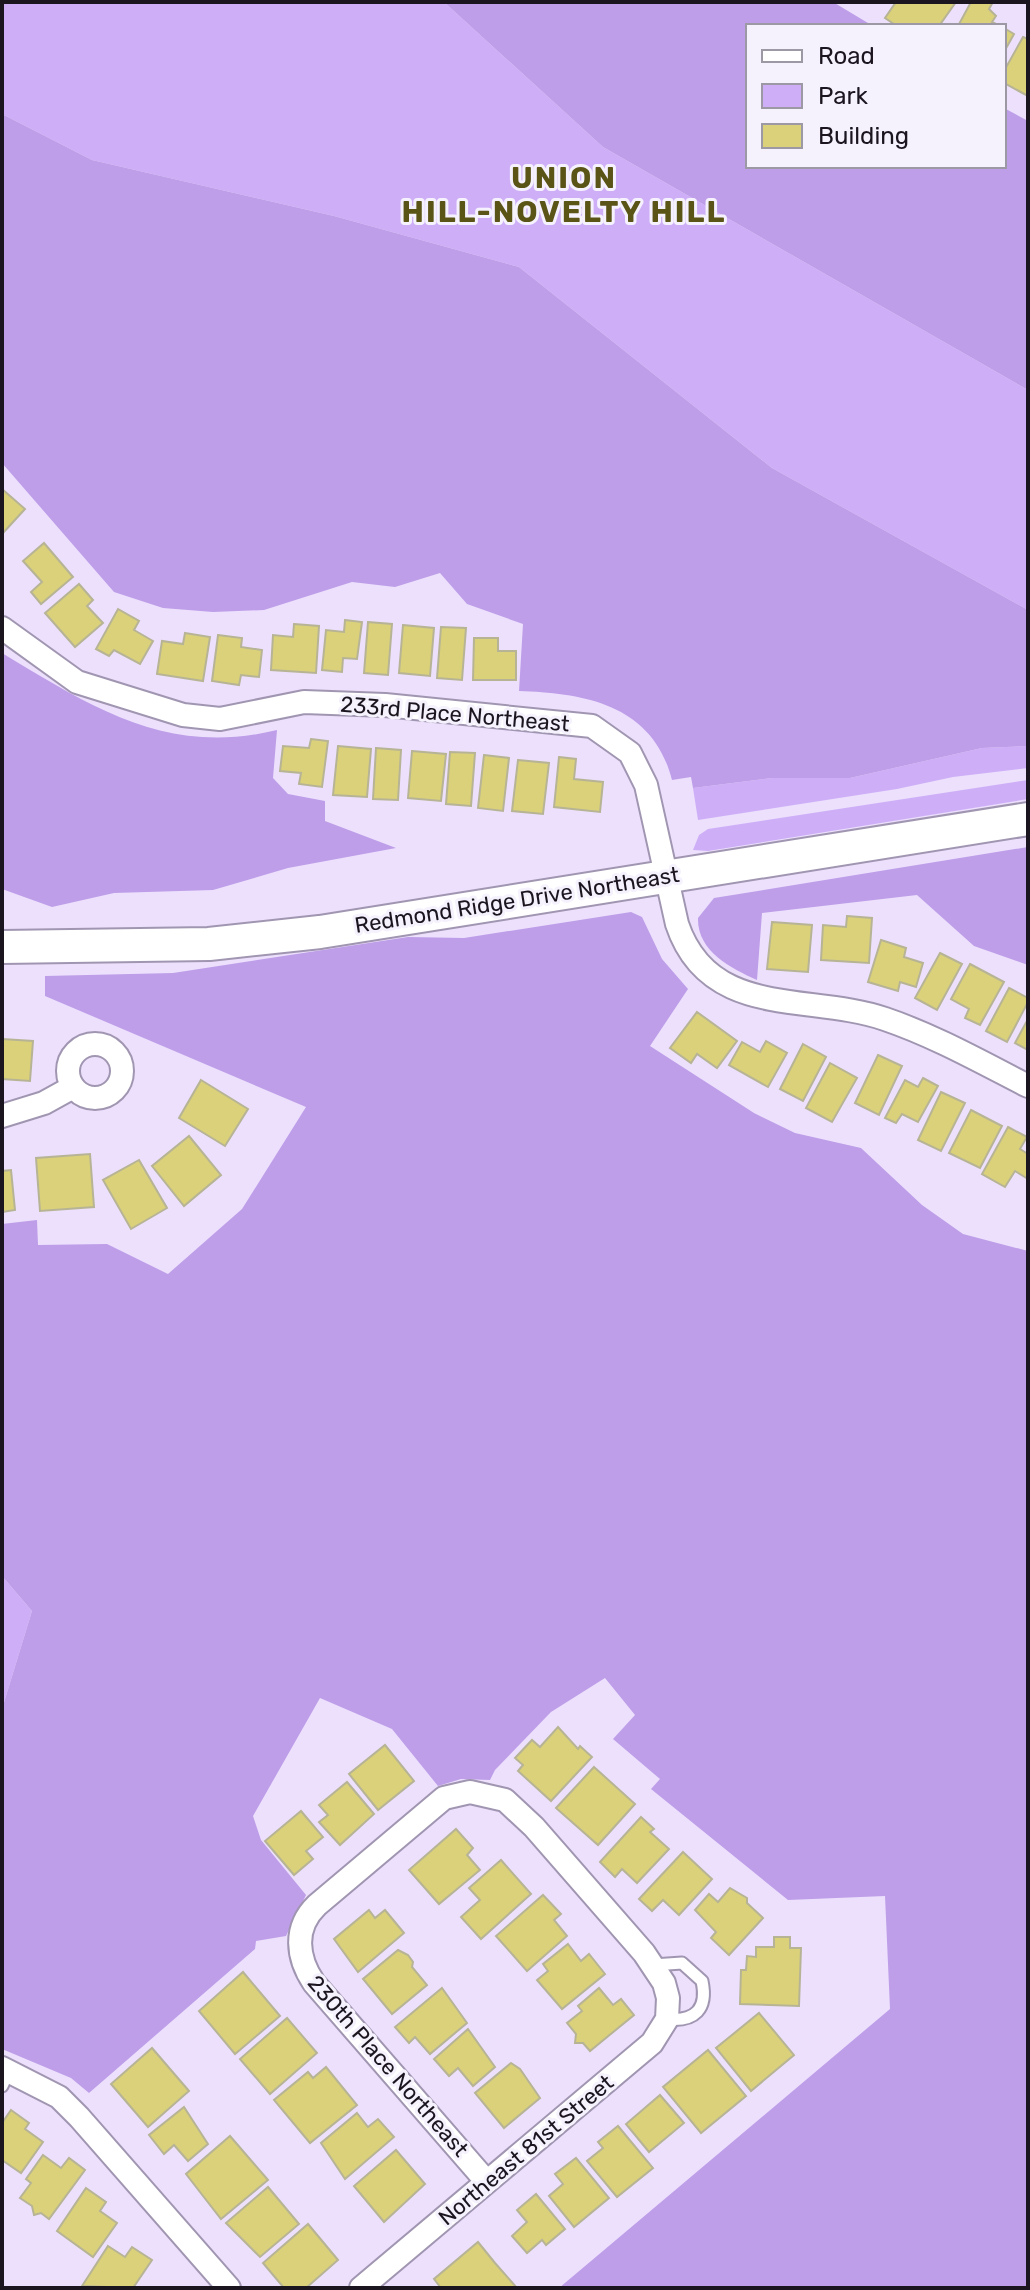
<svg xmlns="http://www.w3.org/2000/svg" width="1030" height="2290" viewBox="0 0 1030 2290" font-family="Rubik,sans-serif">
	<rect width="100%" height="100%" fill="#ece0fd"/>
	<g fill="#ceaff7">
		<path d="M2,2H444L603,147L1028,390V610L772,468L519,267L334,216L92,160L2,114Z"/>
		<path d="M1028,746V768L953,777L897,789L698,820L693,788L772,778H850L982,748Z"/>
		<path d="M1028,780V799L708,851L693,850L699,835L708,829Z"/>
		<path d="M2,1576L32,1611L2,1709Z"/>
	</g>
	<g fill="#be9ee8">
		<path d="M444,2H833L873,26H748V166H1004V108L1028,121V390L603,147Z"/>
		<path d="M2,114L92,160L334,216L519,267L772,468L1028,610V746L982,748L850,778H772L693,788L691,777L672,780C653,705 585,693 519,691L523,624L467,604L440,573L395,587L352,582L264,610L213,612L163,608L114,592L2,463Z"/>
		<path d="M2,653C92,707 167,757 277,730L273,778L288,794L325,801V821L396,848L288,868L213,890L114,893L52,907L2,889Z"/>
		<path d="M1028,847V965L974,946L917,895L762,913L757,980C731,968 697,951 698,918L714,898Z"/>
		<path d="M631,912L642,917L662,959L688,989L650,1046L754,1113L795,1133L861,1148L922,1205L963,1234L1028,1251V2288H559L890,2009L885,1896L788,1900L651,1789L660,1779L613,1739L635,1715L605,1678L551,1712L495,1770L490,1780L461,1779L438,1786L392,1729L320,1698L253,1816L261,1840L306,1895L286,1936L256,1941L255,1949L89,2093L71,2078L2,2049V1709L32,1611L2,1576V1224L37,1220L38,1245L107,1244L168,1274L242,1209L306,1107L45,996V976L173,973L408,937L464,938Z"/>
	</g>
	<g fill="#dbd17a" stroke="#b7b496" stroke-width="2">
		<path d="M896,2H956L939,26H897L885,18Z"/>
		<path d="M971,2H993L989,9L996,16L992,22L1000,26H958Z"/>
		<path d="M1004,28L1014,34L1004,52Z"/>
		<path d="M1023,37L1028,39V96L1004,83V71Z"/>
		<path d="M2,489L25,509L3,533L2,532Z"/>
		<path d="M44,543L73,577L41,604L31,592L42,582L23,561Z"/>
		<path d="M79,584L93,600L87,606L103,623L75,647L45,613Z"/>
		<path d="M118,609L139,621L134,630L153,641L140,664L114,650L109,656L96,649Z"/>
		<path d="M345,620L362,622L357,659L343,658L342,672L322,670L326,630L344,632Z"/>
		<path d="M368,622L392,624L388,675L364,673Z"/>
		<path d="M294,624L319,626L316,673L271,670L273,635L293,637Z"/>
		<path d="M403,625L434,628L430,676L399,673Z"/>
		<path d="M441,627L466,628L462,680L437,678Z"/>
		<path d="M185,633L210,637L203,681L157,674L162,641L183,644Z"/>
		<path d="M218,635L242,638L241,647L262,650L259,677L241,675L239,685L212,681Z"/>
		<path d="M474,638H498V651H516V680H473Z"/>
		<path d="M311,739L328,741L322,787L299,784L301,773L280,771L283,746L309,748Z"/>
		<path d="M338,746L371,749L367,797L333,795Z"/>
		<path d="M376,748L401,750L398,800L373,799Z"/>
		<path d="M412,751L446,754L441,801L408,798Z"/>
		<path d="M450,752L475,753L471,806L446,804Z"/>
		<path d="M484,755L509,758L503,811L478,808Z"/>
		<path d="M559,757L576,759L574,779L603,782L600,812L554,807Z"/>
		<path d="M518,760L549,763L543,814L512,811Z"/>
		<path d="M847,916L872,918L869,963L821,960L823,925L846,927Z"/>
		<path d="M772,922L812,925L808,972L767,969Z"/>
		<path d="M881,940L906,948L904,957L923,963L916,987L900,982L898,991L868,982Z"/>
		<path d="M940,953L962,964L937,1010L915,998Z"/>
		<path d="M970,964L1004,982L980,1025L965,1018L969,1009L951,999Z"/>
		<path d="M1009,988L1028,998V1002L1007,1042L986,1031Z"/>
		<path d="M697,1012L737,1041L717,1068L697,1054L691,1063L670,1048Z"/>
		<path d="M1028,1019V1050L1015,1043Z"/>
		<path d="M2,1039L33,1041L30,1081L2,1079Z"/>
		<path d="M766,1041L787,1053L768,1087L729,1065L742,1042L760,1052Z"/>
		<path d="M803,1044L826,1057L803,1101L780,1089Z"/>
		<path d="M878,1055L902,1066L879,1115L855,1103Z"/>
		<path d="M830,1063L857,1078L832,1122L806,1108Z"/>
		<path d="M923,1078L938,1086L918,1122L902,1114L896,1123L885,1118L905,1080L918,1087Z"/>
		<path d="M201,1080L248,1109L225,1146L179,1118Z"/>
		<path d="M941,1092L965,1103L941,1151L918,1140Z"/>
		<path d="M971,1110L1002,1126L980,1168L949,1153Z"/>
		<path d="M1008,1127L1027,1137L1020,1149L1028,1154V1179L1015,1171L1005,1187L982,1174Z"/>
		<path d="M189,1136L221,1175L184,1206L152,1166Z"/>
		<path d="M90,1154L94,1207L40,1211L36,1158Z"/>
		<path d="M139,1160L167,1208L131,1229L103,1180Z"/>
		<path d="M11,1170L15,1210L2,1212V1171Z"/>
		<path d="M558,1727L578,1749L580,1746L592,1757L551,1801L518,1771L523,1765L515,1758L532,1740L540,1747Z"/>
		<path d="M385,1745L414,1781L378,1810L349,1774Z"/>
		<path d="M594,1767L635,1804L598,1845L556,1808Z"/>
		<path d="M347,1782L374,1814L340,1845L319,1822L328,1815L319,1805Z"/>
		<path d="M301,1811L323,1837L306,1851L313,1859L294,1875L265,1841Z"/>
		<path d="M641,1817L654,1829L650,1832L669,1849L637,1883L622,1869L615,1877L600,1862Z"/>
		<path d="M456,1829L473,1848L467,1855L480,1870L439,1904L409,1870Z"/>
		<path d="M683,1852L712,1879L679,1915L663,1900L652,1911L639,1899Z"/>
		<path d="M501,1860L531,1894L481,1939L461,1917L480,1900L469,1888Z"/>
		<path d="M730,1888L747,1898V1903L763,1918L729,1955L711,1938L716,1932L695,1910L709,1894L718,1902Z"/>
		<path d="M543,1895L561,1914L554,1920L567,1936L527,1971L496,1936Z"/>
		<path d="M369,1910L375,1918L385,1910L404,1933L358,1972L334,1939Z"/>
		<path d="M774,1937H790V1948H801L799,2006L740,2004L741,1970H746L747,1956L756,1957V1947H774Z"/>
		<path d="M568,1944L581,1961L589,1954L605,1974L562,2009L537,1980L548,1971L543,1964Z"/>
		<path d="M398,1950L408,1955L413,1962L412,1967L427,1985L392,2014L363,1979Z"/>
		<path d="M243,1972L280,2016L235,2054L199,2011Z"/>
		<path d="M442,1988L467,2023L430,2054L415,2037L409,2043L395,2027Z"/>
		<path d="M599,1988L613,2005L621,1999L634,2015L590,2051L583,2043H575L576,2034L567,2023L582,2011L578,2006Z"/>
		<path d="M759,2013L794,2055L751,2091L716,2048Z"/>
		<path d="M287,2018L317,2053L270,2094L240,2059Z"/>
		<path d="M468,2029L495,2067L473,2086L458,2068L449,2076L434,2059Z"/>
		<path d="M152,2048L189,2091L148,2127L111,2084Z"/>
		<path d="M708,2050L746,2096L701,2133L663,2087Z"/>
		<path d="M511,2063L520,2069L540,2098L504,2128L475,2093Z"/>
		<path d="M326,2067L357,2105L310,2143L274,2100L308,2072L313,2078Z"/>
		<path d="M660,2095L684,2123L649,2152L626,2124Z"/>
		<path d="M184,2107L208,2144L188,2161L174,2145L164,2154L149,2135Z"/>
		<path d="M11,2110L29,2123L25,2129L43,2142L21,2173L2,2160V2123Z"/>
		<path d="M357,2113L368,2127L378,2119L394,2137L345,2179L321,2143Z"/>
		<path d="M618,2126L653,2168L617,2197L587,2161L603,2148L598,2142Z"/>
		<path d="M230,2136L268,2180L221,2219L186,2174Z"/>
		<path d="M396,2150L425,2184L384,2222L354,2186Z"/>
		<path d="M43,2155L61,2168L69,2158L85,2170L49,2219L41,2213L34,2215L32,2206L20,2198L31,2183L26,2179Z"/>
		<path d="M576,2158L609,2198L574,2227L549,2196L563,2184L555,2174Z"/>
		<path d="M268,2187L299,2224L260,2257L226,2223Z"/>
		<path d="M86,2188L106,2202L100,2211L117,2223L93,2257L57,2231Z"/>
		<path d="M536,2194L565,2229L546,2245L542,2240L527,2253L512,2236L527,2222L517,2210Z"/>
		<path d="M308,2224L338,2260L306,2288H284L263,2263Z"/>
		<path d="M478,2242L495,2263L517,2288H441L434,2279Z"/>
		<path d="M108,2246L125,2257L132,2247L152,2260L133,2288L82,2286Z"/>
	</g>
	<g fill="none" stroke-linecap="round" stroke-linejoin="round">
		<g stroke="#a196b1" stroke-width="15">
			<g id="lane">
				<path d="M653,1965L682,1963L702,1981C708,2009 695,2022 667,2019"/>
				<path d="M2,2086L9,2071"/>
			</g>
		</g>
		<g stroke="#a196b1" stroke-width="26">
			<g id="street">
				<path d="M2,628L77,682L183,715L220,719L304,702L385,705L592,726L630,753L646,785L677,924C709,1020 810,993 885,1019C935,1036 981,1062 1028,1086"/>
				<circle cx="95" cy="1071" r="27"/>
				<path d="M2,1116L44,1103L73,1087"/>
				<path d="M2,2068L59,2097L79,2117L229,2288"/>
				<path d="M361,2288L652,2043L667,2019L668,1998L664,1983L644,1953L534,1827L505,1800L470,1792L444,1798L317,1905C293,1928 297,1958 314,1983L487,2182"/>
			</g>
		</g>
		<g stroke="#a196b1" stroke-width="36">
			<path id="secondary" d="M2,947L209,944L320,932L1028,819"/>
		</g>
		<use href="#lane" stroke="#fff" stroke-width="11"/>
		<use href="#street" stroke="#fff" stroke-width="22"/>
		<use href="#secondary" stroke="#fff" stroke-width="32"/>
	</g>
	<g text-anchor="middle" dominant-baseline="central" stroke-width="6" stroke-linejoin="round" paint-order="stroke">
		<g font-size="22" fill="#1a151f" stroke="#f5f1fd">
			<text transform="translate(455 714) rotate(5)">233rd Place Northeast</text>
			<text transform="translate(517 900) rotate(-9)">Redmond Ridge Drive Northeast</text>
			<text transform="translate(388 2066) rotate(49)">230th Place Northeast</text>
			<text transform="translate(526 2150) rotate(-40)">Northeast 81st Street</text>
		</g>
		<g font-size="30" font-weight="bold" letter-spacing="2" fill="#5b5417" stroke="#f5f1fd">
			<text x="564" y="178">UNION<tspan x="564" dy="34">HILL-NOVELTY HILL</tspan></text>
		</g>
	</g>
	<rect width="1030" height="2290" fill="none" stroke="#1a151f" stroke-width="8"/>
	<rect x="746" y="24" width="260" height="144" fill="#f5f1fd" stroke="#9d99a4" stroke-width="2"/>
	<rect x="762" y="50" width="40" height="12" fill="#ffffff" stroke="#9d99a4" stroke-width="2"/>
	<text x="818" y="64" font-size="24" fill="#1a151f">Road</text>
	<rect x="762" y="84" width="40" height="24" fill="#ceaff7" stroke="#9d99a4" stroke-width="2"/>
	<text x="818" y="104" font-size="24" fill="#1a151f">Park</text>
	<rect x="762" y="124" width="40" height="24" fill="#dbd17a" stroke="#9d99a4" stroke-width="2"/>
	<text x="818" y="144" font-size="24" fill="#1a151f">Building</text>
</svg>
